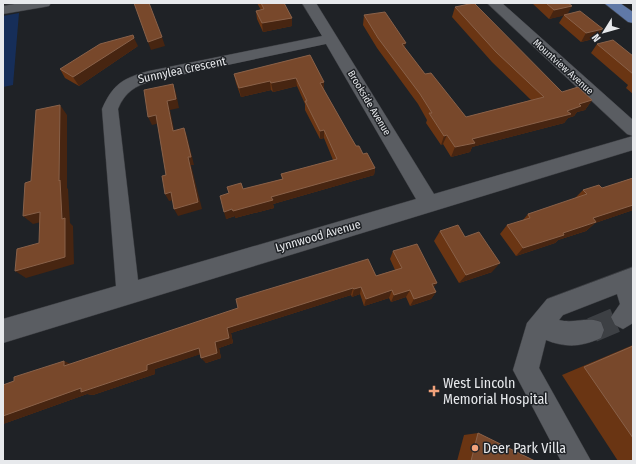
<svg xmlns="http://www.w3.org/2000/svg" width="636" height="464" viewBox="0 0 636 464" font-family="'Fira Sans Condensed',sans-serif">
	<rect width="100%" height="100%" fill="#1f2226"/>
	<path fill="#162e59" d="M19,13L13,85L3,87V16Z"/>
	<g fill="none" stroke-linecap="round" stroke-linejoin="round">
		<path stroke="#3d4044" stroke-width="25" stroke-dasharray="25 12" stroke-linecap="butt" d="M592,330L623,317"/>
		<g stroke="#3a3c40" stroke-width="1">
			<g id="minor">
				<path d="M20,3H51L49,6L44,7L3,14V6Z"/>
				<path d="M302,3H316L434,194L633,136V150L3,343V319L116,286L102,109C113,84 123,78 149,71L322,36ZM326,44L416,199L138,280L118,109C125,92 135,86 152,81Z"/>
				<path d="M487,3H502L633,120V136L627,134Z"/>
				<path d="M633,267V323L623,329L615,325L611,317L620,304L617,294L563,315L559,320C574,324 587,316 601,322L604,330L601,338C581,347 566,348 546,340L539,368L591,461H561L513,370L527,323L547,299Z"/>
			</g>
		</g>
		<g stroke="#3a3c40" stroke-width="1">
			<path id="major" d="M604,3H620L633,12V23L628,22Z"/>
		</g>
		<use href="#minor" fill="#5a5d62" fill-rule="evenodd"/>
		<use href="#major" fill="#6079a7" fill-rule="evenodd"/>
	</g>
	<g fill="#6a3513">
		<path d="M257,3H284L292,18V26L263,32L257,19L256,11L261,10Z"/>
		<path d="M532,3H568L567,14L597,38L581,42L559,23L564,15L549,19Z"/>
		<path d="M455,7L562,92L592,100L585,110L577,112L574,116L568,118L564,123L472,147L470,152L451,157L443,144L441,145L426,123L427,120L418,104L377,48L363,25L364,15L405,48L425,74L466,117L531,100L492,62L452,17Z"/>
		<path d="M597,44L633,56V94L626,88L628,85L591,53Z"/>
		<path d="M138,46L79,86L65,78L60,69Z"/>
		<path d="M310,55L324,82V90L349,134L356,146L375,168L374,175L273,204L274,208L235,218V216L226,219L243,189L282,179L281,174L333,160L324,138L320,139L305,110V104L297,86L273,92L271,90L241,97L236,83L234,74Z"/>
		<path d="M633,178V210L595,223L586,231L558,240L555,243L516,256L500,234L507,225L523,220L528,214L574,199L583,190L602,188Z"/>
		<path d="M440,231L492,272L459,283L434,241Z"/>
		<path d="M393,251L434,288L436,292L431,299L410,306L406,297L391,302L389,298L364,306L360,294L352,297L351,295L231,333L233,343L219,348L221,358L206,363L200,354L155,369V374L93,395L87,394L3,424V385L71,364L395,270L390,259Z"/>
		<path d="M633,345V461H618L562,375Z"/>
		<path d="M478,433L535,461H457L464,435Z"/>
	</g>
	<g fill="#472511">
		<path d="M572,6L567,15L549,19L554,10Z"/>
		<path d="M292,18V26L263,32L262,23Z"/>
		<path d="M603,29L597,38L581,42L586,33Z"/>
		<path d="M162,37L165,46L151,50L148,42Z"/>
		<path d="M134,38L138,46L79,86L73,77Z"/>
		<path d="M406,43L403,53L402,44Z"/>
		<path d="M296,78L297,86L273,92L271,83Z"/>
		<path d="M270,81L271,90L241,97L239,88Z"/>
		<path d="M324,82V90L320,83Z"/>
		<path d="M173,84L176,93L179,108L170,110L176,139L173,131L167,101Z"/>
		<path d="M592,100L585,110L577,112L574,116L568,118L564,123L472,147L470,152L451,157L455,147L472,139L567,111L579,104Z"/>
		<path d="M60,105L67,115V188L68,189L70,223L73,226L74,264L26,278L15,271L62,219L59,181Z"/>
		<path d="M156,115L160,123L152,125L148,117Z"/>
		<path d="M184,128L187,136L194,165H191L202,209L178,216L174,209L188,157Z"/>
		<path d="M324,130V138L320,139V131Z"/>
		<path d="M447,135L443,144L441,145L444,136Z"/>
		<path d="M375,168L374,175L273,204L274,208L235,218V216L226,219L224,212L271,197Z"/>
		<path d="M171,192L175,200L169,201L165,194Z"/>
		<path d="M633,205V210L595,223L586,231L558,240L555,243L516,256L523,248L563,233L593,218Z"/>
		<path d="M40,212L49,220L33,224L23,216Z"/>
		<path d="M500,263L492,272L459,283L466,275Z"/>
		<path d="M437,283L432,290V284Z"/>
		<path d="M361,287L360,294L352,297L354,289Z"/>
		<path d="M353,288L351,295L231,333L233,343L219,348L221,358L206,363L201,358L227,328Z"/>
		<path d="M392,290L389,298L364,306L366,299Z"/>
		<path d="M410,290L406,297L391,302L394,295Z"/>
		<path d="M436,292L431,299L410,306L414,299Z"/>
		<path d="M199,348L204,353L155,369V374L93,395L87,394L3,424V416L147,365Z"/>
		<path d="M64,361L76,366H64Z"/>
	</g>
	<g fill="#78482b" stroke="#896149">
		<path d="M134,3H149L162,37L148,42Z"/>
		<path d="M261,3H284L292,18L262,23L256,11L264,9Z"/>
		<path d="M474,3L562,92L578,87L592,100L579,104L581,106L567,111L571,114L472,139L475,143L455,147L447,135L444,136L429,113H432L420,94L378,38L364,15L385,12L406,43L402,44L425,74L431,73L466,117L544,97L496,52L455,7Z"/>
		<path d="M546,3H568L572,6L554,10Z"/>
		<path d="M580,11L603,29L586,33L564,15Z"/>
		<path d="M133,35L134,38L73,77L60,69L100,44Z"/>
		<path d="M613,40L633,56V74L597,44Z"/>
		<path d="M310,55L324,82L320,83L349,134L356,146H359L363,154L367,153L375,168L271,197L273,200L233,211L232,209L224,212L220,196L229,193L227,187L241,183L243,189L283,179L281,174L337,159L324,130L320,131L305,101H307L296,78L271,83L270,81L239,88L234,74Z"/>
		<path d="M173,84L176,99L167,101L173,131L184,128L191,157H188L198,202L174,209L171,192L165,194L162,176L166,175L156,115L148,117L144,90Z"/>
		<path d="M60,105L59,181L60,180L62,219L65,218V257L15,271L17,249L39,243L40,212L23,216L25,183L31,181L36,110Z"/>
		<path d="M633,178V205L593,218L596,222L563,233L564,235L523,248L507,225L530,218L528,214L587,194L583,190L599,185L602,188Z"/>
		<path d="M458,225L465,237L479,232L500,263L466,275L440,231Z"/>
		<path d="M417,244L437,283L432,284L436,292L414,299L410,290L394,295L392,290L366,299L361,287L354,289L353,288L227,328L229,338L215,342L217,353L201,358L199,348L147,365V370L81,392V388L3,416V385L14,381V377L64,361V366L238,308L236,299L368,259L376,276L402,268L393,251Z"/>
		<path d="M633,346V438L584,367Z"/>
		<path d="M478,433L535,461H471Z"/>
	</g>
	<g fill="#f1a27b" stroke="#1f2226" stroke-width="1.5">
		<path d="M432 385h4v4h4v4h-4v4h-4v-4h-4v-4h4z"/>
		<circle cx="475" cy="448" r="4"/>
	</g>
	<g text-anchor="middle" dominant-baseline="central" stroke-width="3" stroke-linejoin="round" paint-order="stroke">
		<g font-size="10" fill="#e7e9ec" stroke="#1f2226">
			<text transform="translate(563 67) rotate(42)">Mountview Avenue</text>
			<text transform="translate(369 103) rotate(59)">Brookside Avenue</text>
		</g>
		<g font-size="12" fill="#e7e9ec" stroke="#1f2226">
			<text transform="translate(182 70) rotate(-12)">Sunnylea Crescent</text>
			<text transform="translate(318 236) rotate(-16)">Lynnwood Avenue</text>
		</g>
		<g font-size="14" fill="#e7e9ec" stroke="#1f2226" text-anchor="start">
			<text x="443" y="383">West Lincoln<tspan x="443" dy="16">Memorial Hospital</tspan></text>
			<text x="483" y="448">Deer Park Villa</text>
		</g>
	</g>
	<rect width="636" height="464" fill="none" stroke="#e7e9ec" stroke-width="8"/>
	<g transform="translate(604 32) rotate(233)" stroke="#1f2226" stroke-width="3" paint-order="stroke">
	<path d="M0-3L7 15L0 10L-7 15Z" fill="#e7e9ec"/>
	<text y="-6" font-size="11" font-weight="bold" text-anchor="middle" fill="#e7e9ec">N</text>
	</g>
</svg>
